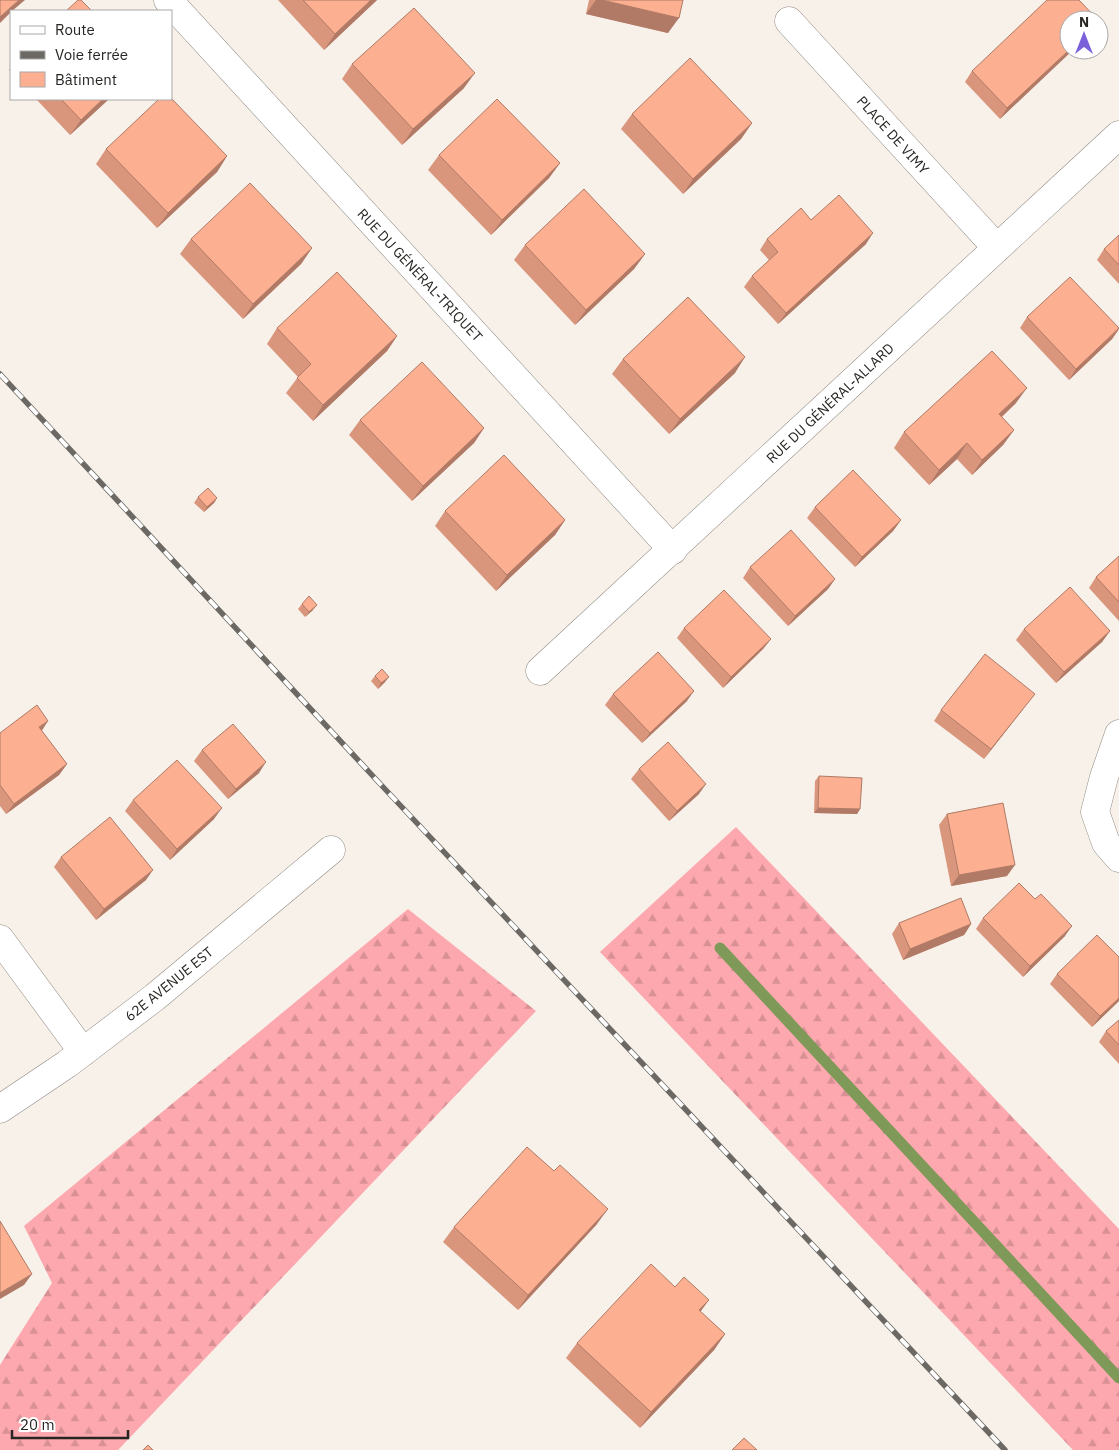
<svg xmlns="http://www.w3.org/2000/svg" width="1119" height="1450" viewBox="0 0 1119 1450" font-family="'IBM Plex Sans',sans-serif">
	<defs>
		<pattern id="forest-firs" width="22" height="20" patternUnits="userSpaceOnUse" patternTransform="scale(1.25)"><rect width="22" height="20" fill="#fca8ae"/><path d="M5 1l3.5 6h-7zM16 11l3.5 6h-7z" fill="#d89095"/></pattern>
	</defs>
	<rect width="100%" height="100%" fill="#f7f1ea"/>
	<g fill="url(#forest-firs)">
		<path d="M736,827L1119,1229V1450H1073L600,952Z"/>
		<path d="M408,909L536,1011L118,1450H0V1365L52,1283L24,1226Z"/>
	</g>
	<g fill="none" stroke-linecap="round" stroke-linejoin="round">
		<path stroke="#7f9959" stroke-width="11" d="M720,948L1119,1378"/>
		<g stroke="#908a84" stroke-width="29">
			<g id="street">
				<path d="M168,0L673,550"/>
				<path d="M789,21L997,248"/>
				<path d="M540,671L1119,135"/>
				<path d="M1119,734L1104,777L1095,812L1106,843L1119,858"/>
				<path d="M0,939L83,1052"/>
				<path d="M0,1109L67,1064L155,997L331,850"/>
			</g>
		</g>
		<use href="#street" stroke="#fff" stroke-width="28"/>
		<g stroke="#6c6964" stroke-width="5.5">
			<path id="rail" d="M0,374L384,788L1005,1450"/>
		</g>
		<use href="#rail" stroke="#fff" stroke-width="4" stroke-dasharray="11" stroke-linecap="butt"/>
	</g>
	<g fill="#d9967d">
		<path d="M278,0H377L324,50Z"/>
		<path d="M589,0H683L668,33L586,14Z"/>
		<path d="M1098,20L1000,119L965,82L972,71Z"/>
		<path d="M352,64L464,88L402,145L342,79Z"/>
		<path d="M11,66V72L9,70Z"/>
		<path d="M36,99H109L70,135Z"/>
		<path d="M632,114L752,123L741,139L683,194L621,129Z"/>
		<path d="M106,149L227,156L217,172L157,228L96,164Z"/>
		<path d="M439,155L560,163L549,178L491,235L428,170Z"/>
		<path d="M811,220L866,244L778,324L744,287L752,276L769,260L760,250L767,239Z"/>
		<path d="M1119,235V284L1097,260L1104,249Z"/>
		<path d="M191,239L312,248L301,264L243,319L180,254Z"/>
		<path d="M525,245L645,254L634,269L575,325L514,260Z"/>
		<path d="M1027,317L1119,329L1112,339L1069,380L1020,328Z"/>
		<path d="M277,328L397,336L387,351L313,421L286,393L298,377L267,344Z"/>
		<path d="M623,359L735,373L669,434L612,374Z"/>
		<path d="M1016,403L1002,417L1014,430L1003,445L972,475L957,459L929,485L894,448L904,432Z"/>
		<path d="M360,420L484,428L474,443L412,501L349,435Z"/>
		<path d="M198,497L217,498L214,503L204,512L194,503Z"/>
		<path d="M815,507L901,520L893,531L855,567L807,518Z"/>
		<path d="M445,511L565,520L555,535L496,591L435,526Z"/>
		<path d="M1119,556V621L1089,588L1096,577Z"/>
		<path d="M750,567L835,579L828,589L788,626L743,578Z"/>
		<path d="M302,604L313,610L305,617L298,609Z"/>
		<path d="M684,628L771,639L763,649L723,688L677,638Z"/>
		<path d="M1024,629L1110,631L1102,642L1056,683L1016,640Z"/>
		<path d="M375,676L385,682L378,689L371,681Z"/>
		<path d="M613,694L687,701L642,743L605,705Z"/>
		<path d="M1027,704L984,759L934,721L941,710Z"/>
		<path d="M0,733L67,764L59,775L6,814L0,806Z"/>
		<path d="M202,750L259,773L228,799L194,761Z"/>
		<path d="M639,769L699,794L669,821L631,779Z"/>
		<path d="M819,776L860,809L857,814L814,813L815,781Z"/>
		<path d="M133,800L214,819L170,860L125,811Z"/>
		<path d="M947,814L1007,876L951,886L939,825Z"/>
		<path d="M61,857L146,880L96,920L54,867Z"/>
		<path d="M983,918L1065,936L1023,977L976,929Z"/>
		<path d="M899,923L971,924L964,935L903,960L892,934Z"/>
		<path d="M1119,957V1001L1092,1027L1050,984L1057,974Z"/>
		<path d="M1119,1020V1064L1099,1042L1106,1031Z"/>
		<path d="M597,1224L518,1310L443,1242L454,1227Z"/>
		<path d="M701,1312L725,1334L714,1350L640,1428L566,1358L577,1343Z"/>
	</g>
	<g fill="#b07a66">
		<path d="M19,0H25L12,11H11V12L0,23V17Z"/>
		<path d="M371,0H377L324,50L335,34Z"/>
		<path d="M596,0H602L679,18L668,33L586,14Z"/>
		<path d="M1069,50H1073L1000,119L1007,108Z"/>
		<path d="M475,73L464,88L402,145L413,129Z"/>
		<path d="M103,99H109L70,135L81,120Z"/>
		<path d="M752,123L741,139L683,194L693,179Z"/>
		<path d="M227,156L217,172L157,228L168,213Z"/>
		<path d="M560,163L549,178L491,235L502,220Z"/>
		<path d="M873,233L866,244L778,324L786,313Z"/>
		<path d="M312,248L301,264L243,319L253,304Z"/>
		<path d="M645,254L634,269L575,325L586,310Z"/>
		<path d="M1119,329L1112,339L1069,380L1076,369Z"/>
		<path d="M397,336L387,351L313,421L323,405Z"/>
		<path d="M745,357L735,373L669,434L680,419Z"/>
		<path d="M1027,388L1016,403L988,429L999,414Z"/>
		<path d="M484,428L474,443L412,501L423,486Z"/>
		<path d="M1014,430L1003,445L972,475L982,460Z"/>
		<path d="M967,443L957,459L929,485L939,470Z"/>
		<path d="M217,498L214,503L204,512L207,507Z"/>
		<path d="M565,520L555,535L496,591L507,575Z"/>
		<path d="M901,520L893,531L855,567L862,557Z"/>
		<path d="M835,579L828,589L788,626L795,616Z"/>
		<path d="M317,605L313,610L305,617L309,612Z"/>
		<path d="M1110,631L1102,642L1056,683L1064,672Z"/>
		<path d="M771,639L763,649L723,688L731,677Z"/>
		<path d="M389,677L385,682L378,689L381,683Z"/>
		<path d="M694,691L687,701L642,743L650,733Z"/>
		<path d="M1035,694L1027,704L984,759L991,749Z"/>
		<path d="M48,721L41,732L39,727Z"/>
		<path d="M266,762L259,773L228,799L236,789Z"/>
		<path d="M67,764L59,775L6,814L14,804Z"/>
		<path d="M706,784L699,794L669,821L677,811Z"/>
		<path d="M222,808L214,819L170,860L177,849Z"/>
		<path d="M818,808L860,809L857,814L814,813Z"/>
		<path d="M1015,865L1007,876L951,886L959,875Z"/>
		<path d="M153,870L146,880L96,920L104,909Z"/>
		<path d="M971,924L964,935L903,960L910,949Z"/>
		<path d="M1072,926L1065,936L1023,977L1030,966Z"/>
		<path d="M1119,998V1001L1092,1027L1100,1016Z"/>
		<path d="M608,1209L597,1224L518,1310L528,1295Z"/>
		<path d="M32,1274L24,1285L0,1299V1293Z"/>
		<path d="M709,1300L698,1315L699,1310Z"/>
		<path d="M725,1334L714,1350L640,1428L651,1412Z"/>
	</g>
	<g fill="#fcaf91" stroke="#b07a66">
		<path d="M0,0H19L0,17Z"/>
		<path d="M78,0H81L92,11H66Z"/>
		<path d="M303,0H371L335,34Z"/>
		<path d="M602,0H683L679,18Z"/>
		<path d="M1047,0H1079L1098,20H1069V50L1007,108L972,71Z"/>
		<path d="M414,8L475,73L413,129L352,64Z"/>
		<path d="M690,58L752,123L693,179L632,114Z"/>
		<path d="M171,98L227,156L168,213L106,149L159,99H171Z"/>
		<path d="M61,99H103L81,120Z"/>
		<path d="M497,99L560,163L502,220L439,155Z"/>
		<path d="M250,183L312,248L253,304L191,239Z"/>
		<path d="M584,189L645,254L586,310L525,245Z"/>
		<path d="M839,195L873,233L786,313L752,276L778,252L767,239L801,208L811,220Z"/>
		<path d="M1119,235V265L1104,249Z"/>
		<path d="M337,272L397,336L323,405L297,378L311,364L277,328Z"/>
		<path d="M1070,277L1119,328L1076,369L1027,317Z"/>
		<path d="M688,297L745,357L680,419L623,359Z"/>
		<path d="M992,351L1027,388L999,414L1014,430L982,460L967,443L939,470L904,432Z"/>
		<path d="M422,362L484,428L423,486L360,420Z"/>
		<path d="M504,455L565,520L507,575L445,511Z"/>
		<path d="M853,470L901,520L862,557L815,507Z"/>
		<path d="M208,488L217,498L207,507L198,497Z"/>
		<path d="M791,530L835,579L795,616L750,567Z"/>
		<path d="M1119,556V602L1096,577Z"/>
		<path d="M1070,587L1110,631L1064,672L1024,629Z"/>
		<path d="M724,590L771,639L731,677L684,628Z"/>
		<path d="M309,596L317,605L309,612L302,604Z"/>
		<path d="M658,652L694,691L650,733L613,694Z"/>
		<path d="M985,654L1035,694L991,749L941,710Z"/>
		<path d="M382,669L389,677L381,683L375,676Z"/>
		<path d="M37,705L48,721L39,727L67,764L14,804L0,785V733Z"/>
		<path d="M233,724L266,762L236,789L202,750Z"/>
		<path d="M668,742L706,784L677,811L639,769Z"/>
		<path d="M177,760L222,808L177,849L133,800Z"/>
		<path d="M819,776L862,778L860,809L818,808Z"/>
		<path d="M1003,803L1015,865L959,875L947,814Z"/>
		<path d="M110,817L153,870L104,909L61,857Z"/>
		<path d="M1019,883L1035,899L1041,894L1072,926L1030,966L983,918Z"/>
		<path d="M961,898L971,924L910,949L899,923Z"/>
		<path d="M1097,935L1119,957V998L1100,1016L1057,974Z"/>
		<path d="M1119,1020V1045L1106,1031Z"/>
		<path d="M527,1147L554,1171L560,1165L608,1209L528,1295L454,1227Z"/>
		<path d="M0,1221L32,1274L0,1293Z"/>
		<path d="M651,1264L675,1287L684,1277L709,1300L699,1310L725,1334L651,1412L577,1343Z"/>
		<path d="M744,1438L757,1450H732Z"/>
		<path d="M148,1445L153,1450H143Z"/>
	</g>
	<g text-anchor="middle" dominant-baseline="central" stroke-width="4" stroke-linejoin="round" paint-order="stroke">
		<g font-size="14" fill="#282623" stroke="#fff">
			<text transform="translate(893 135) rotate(48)">PLACE DE VIMY</text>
			<text transform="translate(420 275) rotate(47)">RUE DU GÉNÉRAL-TRIQUET</text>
			<text transform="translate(830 403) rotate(-43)">RUE DU GÉNÉRAL-ALLARD</text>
			<text transform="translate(169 984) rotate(-39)">62E AVENUE EST</text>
		</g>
	</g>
	<rect x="10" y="10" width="162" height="90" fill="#ffffff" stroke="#a9a8a7"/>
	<rect x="20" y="26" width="25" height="8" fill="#ffffff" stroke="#a9a8a7"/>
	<text x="55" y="35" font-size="15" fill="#282623">Route</text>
	<rect x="20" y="51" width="25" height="8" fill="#6c6964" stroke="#a9a8a7"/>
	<text x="55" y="60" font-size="15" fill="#282623">Voie ferrée</text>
	<rect x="20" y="72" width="25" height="15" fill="#fcaf91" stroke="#a9a8a7"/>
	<text x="55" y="85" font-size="15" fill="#282623">Bâtiment</text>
	<g transform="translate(1084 35)"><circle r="24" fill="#ffffff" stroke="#a9a8a7"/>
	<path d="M0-4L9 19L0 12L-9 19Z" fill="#7a60db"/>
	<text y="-8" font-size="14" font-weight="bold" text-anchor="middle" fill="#282623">N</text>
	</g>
	<path d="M12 1430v8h116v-8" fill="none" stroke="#282623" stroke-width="2.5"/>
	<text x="20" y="1430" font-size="15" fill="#282623" stroke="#ffffff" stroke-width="4" paint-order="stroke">20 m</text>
</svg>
